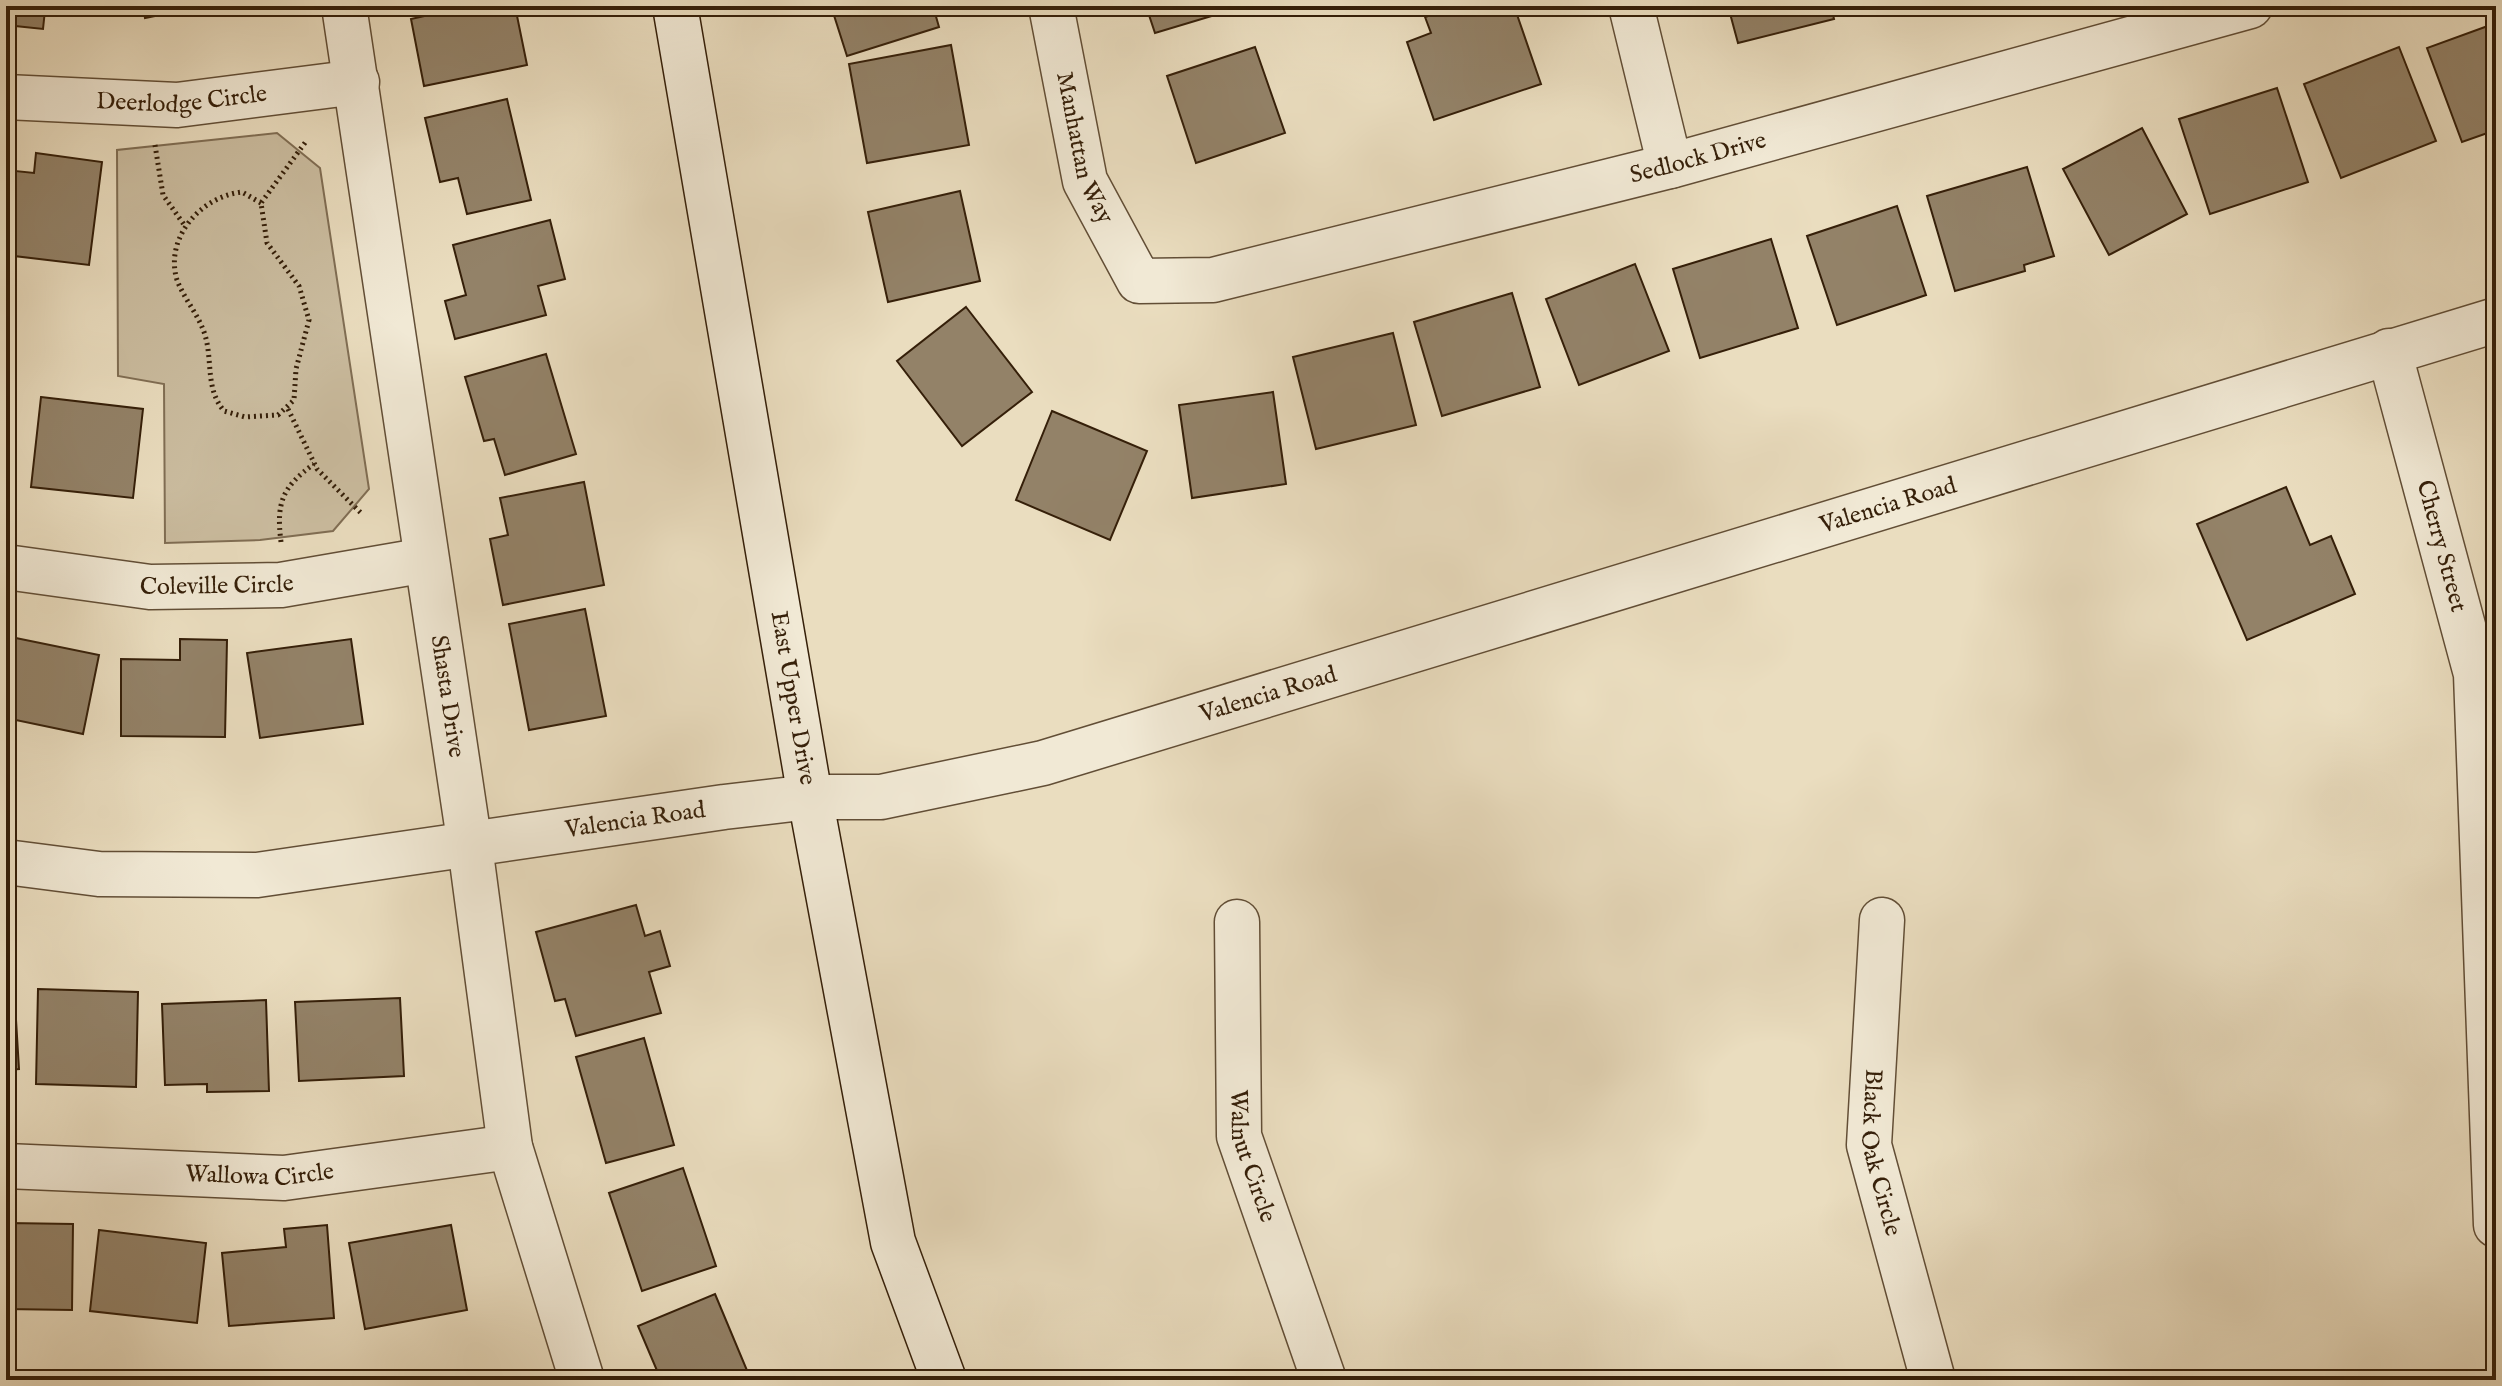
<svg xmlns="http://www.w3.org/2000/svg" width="2502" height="1386" viewBox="0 0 2502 1386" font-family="'IM FELL English',serif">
	<rect width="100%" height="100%" fill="#eaddbf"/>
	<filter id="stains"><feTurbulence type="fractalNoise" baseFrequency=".0025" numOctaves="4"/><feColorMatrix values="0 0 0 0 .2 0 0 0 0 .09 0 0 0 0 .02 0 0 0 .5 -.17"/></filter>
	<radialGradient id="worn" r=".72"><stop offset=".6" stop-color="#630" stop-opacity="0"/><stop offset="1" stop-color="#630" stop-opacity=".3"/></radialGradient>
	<path fill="#cbbda0" stroke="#806e54" stroke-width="2" d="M277,133L320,168L369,489L333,531L260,540L165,543L164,384L118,376L117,150Z"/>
	<g fill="#938268" stroke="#351f09" stroke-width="2">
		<path d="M6,6H94L93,15L45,10L43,29L6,25Z"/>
		<path d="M143,6H204L145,18Z"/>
		<path d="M427,6H515L527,65L424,86L411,19L429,15Z"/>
		<path d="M831,6H933L939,27L847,56Z"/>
		<path d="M1146,6H1245L1155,33Z"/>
		<path d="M1459,6H1514L1541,84L1434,120L1407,42L1431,33L1425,17Z"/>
		<path d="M1728,6H1831L1834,19L1738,43Z"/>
		<path d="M2496,23V130L2462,142L2427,48Z"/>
		<path d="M951,45L969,145L867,163L849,64Z"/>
		<path d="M1255,47L1285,133L1196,163L1167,76Z"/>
		<path d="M2399,47L2436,141L2341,178L2304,84Z"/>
		<path d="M2277,88L2308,182L2210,214L2179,119Z"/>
		<path d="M507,99L531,200L467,214L458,178L440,182L425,118Z"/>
		<path d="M2142,128L2187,214L2109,255L2063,169Z"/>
		<path d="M36,153L102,162L89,265L6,255V170L34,173Z"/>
		<path d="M2027,167L2054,256L2024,265L2025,271L1955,291L1927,196Z"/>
		<path d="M960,191L980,281L888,302L868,212Z"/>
		<path d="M1897,206L1926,295L1837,325L1807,236Z"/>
		<path d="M550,220L565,279L538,286L546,315L455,339L445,301L466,295L453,245Z"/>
		<path d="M1771,239L1798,328L1700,358L1673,269Z"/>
		<path d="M1635,264L1669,351L1579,385L1546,299Z"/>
		<path d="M1512,293L1540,387L1442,416L1414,322Z"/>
		<path d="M966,307L1032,392L962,446L897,361Z"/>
		<path d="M1393,333L1416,425L1316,449L1293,357Z"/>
		<path d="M546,354L576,454L505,475L494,439L484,441L465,377Z"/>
		<path d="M1273,392L1286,484L1192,498L1179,405Z"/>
		<path d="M41,397L143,409L133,498L31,487Z"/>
		<path d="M6,399H14L6,475Z"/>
		<path d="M1052,411L1147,451L1110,540L1016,500Z"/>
		<path d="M584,482L604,585L503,605L490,539L508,535L500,498Z"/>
		<path d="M2286,487L2310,545L2331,536L2355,594L2247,640L2197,524Z"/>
		<path d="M585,609L606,716L529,730L509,624Z"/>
		<path d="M6,636L99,655L83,734L6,718Z"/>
		<path d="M180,639L227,640L225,737L121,736V659L180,660Z"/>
		<path d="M351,639L363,724L260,738L247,653Z"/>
		<path d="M636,905L645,936L660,931L670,966L649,972L661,1013L576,1036L565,999L555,1001L536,932Z"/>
		<path d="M6,987H14L19,1069L6,1070Z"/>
		<path d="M38,989L138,992L136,1087L36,1084Z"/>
		<path d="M400,998L404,1076L299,1081L295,1002Z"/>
		<path d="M266,1000L269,1091L207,1092V1084L165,1085L162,1004Z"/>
		<path d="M644,1038L674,1145L606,1163L576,1057Z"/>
		<path d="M683,1168L716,1266L642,1291L609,1193Z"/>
		<path d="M8,1223L73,1224L72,1310L6,1309Z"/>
		<path d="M327,1225L334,1318L229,1326L222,1253L286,1247L284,1229Z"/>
		<path d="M451,1225L467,1310L365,1329L349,1243Z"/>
		<path d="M99,1230L206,1243L197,1323L90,1311Z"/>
		<path d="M715,1294L751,1380H661L638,1326Z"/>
	</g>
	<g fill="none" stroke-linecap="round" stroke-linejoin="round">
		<g stroke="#624e36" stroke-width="47">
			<g id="minor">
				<path id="s1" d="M344,6L470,846L510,1147L582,1380"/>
				<path id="s2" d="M1051,6L1085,181L1139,281L1213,280L1670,166L2250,6"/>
				<path d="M1631,6L1670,166"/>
				<path id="s3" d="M6,97L177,105L357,82"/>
				<path id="s4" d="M2389,351L2476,674L2496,1225"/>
				<path id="s5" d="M6,567L150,587L281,585L426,560"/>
				<path id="s6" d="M6,862L99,874L257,875L724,807L810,797"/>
				<path id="s7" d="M1882,920L1869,1145L1933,1380"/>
				<path id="s8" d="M1237,922L1239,1136L1324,1380"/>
				<path id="s9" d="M6,1166L284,1178L510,1147"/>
			</g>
		</g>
		<g stroke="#624e36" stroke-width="47">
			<g id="tertiary">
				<path id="s10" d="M810,797H881L1043,763L2496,320"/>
			</g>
		</g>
		<g stroke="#351f09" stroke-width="47">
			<g id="secondary">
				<path id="s11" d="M675,6L810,797L893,1242L944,1380"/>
			</g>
		</g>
		<g stroke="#351f09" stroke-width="5" stroke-dasharray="2 4" stroke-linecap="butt">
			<path d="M155,145L163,195L185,226"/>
			<path d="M261,203L242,192C202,196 164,237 177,280C184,299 199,315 205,335C213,362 205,388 224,411L245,417L278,415L294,400L296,369L309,320L299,286L267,243L261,203L307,140"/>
			<path d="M288,409L317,469L362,514"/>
			<path d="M281,542C276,503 282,487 314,464"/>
		</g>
		<use href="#minor" stroke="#f1e9d5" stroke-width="44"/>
		<use href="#tertiary" stroke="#f1e9d5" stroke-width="44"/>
		<use href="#secondary" stroke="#f1e9d5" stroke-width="44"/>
	</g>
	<g text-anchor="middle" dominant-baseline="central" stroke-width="7" stroke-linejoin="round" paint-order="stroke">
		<g font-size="24" fill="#351f09" stroke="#f1e9d5">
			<text stroke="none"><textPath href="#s3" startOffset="176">Deerlodge Circle</textPath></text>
			<text stroke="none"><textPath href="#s2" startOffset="146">Manhattan Way</textPath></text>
			<text stroke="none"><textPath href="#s2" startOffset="866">Sedlock Drive</textPath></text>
			<text stroke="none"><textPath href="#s10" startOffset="1120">Valencia Road</textPath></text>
			<text stroke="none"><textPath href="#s4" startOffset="202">Cherry Street</textPath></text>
			<text stroke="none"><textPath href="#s5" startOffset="212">Coleville Circle</textPath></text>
			<text stroke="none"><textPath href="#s10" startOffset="472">Valencia Road</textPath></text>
			<text stroke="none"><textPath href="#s1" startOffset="698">Shasta Drive</textPath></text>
			<text stroke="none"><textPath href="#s11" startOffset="702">East Upper Drive</textPath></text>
			<text stroke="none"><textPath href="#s6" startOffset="634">Valencia Road</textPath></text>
			<text stroke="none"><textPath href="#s7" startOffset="234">Black Oak Circle</textPath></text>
			<text stroke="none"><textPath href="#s8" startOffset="236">Walnut Circle</textPath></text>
			<text stroke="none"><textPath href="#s9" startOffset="254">Wallowa Circle</textPath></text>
		</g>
	</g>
	<rect width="2502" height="1386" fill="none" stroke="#eaddbf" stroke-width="32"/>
	<rect x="8" y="8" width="2486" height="1370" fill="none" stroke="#351f09" stroke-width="4"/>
	<rect x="16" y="16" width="2470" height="1354" fill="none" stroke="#351f09" stroke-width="2"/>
	<rect width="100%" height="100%" filter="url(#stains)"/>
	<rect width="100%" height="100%" fill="url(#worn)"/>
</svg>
